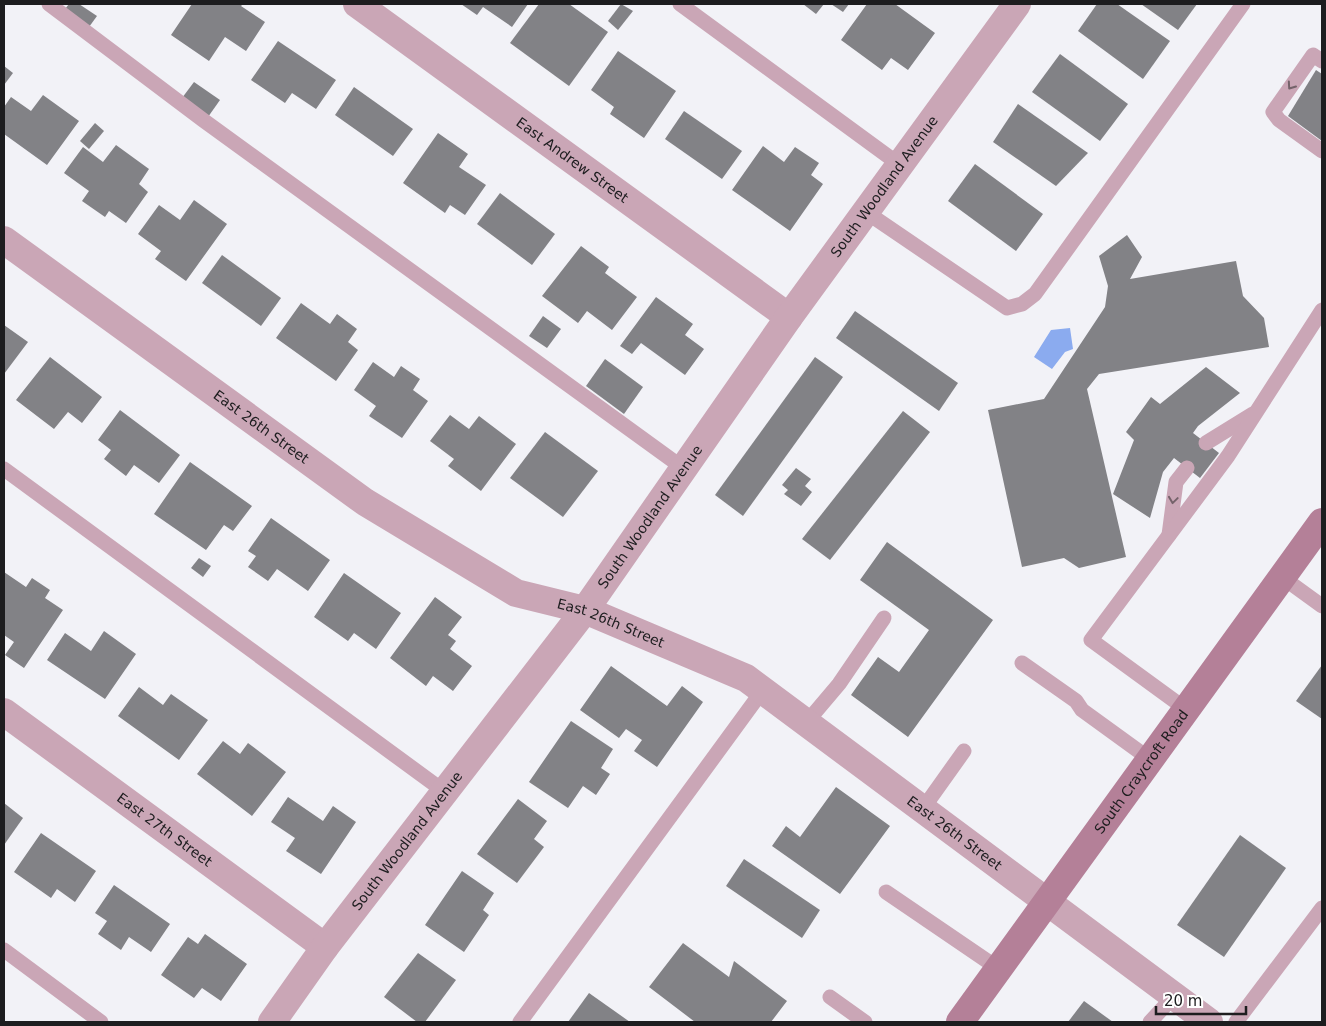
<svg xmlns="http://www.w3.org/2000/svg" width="1326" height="1026" viewBox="0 0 1326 1026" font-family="'DejaVu Sans',sans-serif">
	<rect width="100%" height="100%" fill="#f2f2f7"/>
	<path fill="#8babef" d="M1070,328L1073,349L1065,352L1052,369L1034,357L1051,330Z"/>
	<g fill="#828286">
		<path d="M69,4H79L97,16L89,27L65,9Z"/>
		<path d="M192,4H243L241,6L265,22L246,51L225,37L209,61L171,35Z"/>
		<path d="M461,4H528L512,27L483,7L477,15Z"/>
		<path d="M539,4H569L608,32L569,86L510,43Z"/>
		<path d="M621,4L633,11L618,30L608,21Z"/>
		<path d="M803,4H824L816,14Z"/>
		<path d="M831,4H849L843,12Z"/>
		<path d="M867,4H895L935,33L908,70L891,58L882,70L841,40Z"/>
		<path d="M1097,4H1117L1170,41L1143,79L1078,31Z"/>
		<path d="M1141,4H1197L1178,30Z"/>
		<path d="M278,41L336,80L316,109L292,93L285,103L251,80Z"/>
		<path d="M618,51L676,91L644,138L610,114L614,107L591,90Z"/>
		<path d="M1060,54L1128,104L1100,141L1032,92Z"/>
		<path d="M4,66L13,73L4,85Z"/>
		<path d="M1316,70L1322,74V141L1288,116Z"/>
		<path d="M194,82L220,100L208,117L182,98Z"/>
		<path d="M354,87L413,129L393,156L335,115Z"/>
		<path d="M43,95L79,121L47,165L4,134V107L11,97L31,111Z"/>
		<path d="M1018,104L1088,153L1056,186L993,142Z"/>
		<path d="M684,111L742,151L722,179L665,139Z"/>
		<path d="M95,123L104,131L89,149L80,141Z"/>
		<path d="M438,133L468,154L459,167L486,185L465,215L450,205L445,213L403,183Z"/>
		<path d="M116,145L149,169L139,184L148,192L126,223L109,211L105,217L82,201L89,191L64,173L83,147L103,162Z"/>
		<path d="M763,146L784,162L795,147L819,163L811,175L823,184L790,231L732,190Z"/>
		<path d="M975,164L1043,214L1016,251L948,201Z"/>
		<path d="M500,193L555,234L532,265L477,224Z"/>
		<path d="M194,200L227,224L186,281L155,259L161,251L138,234L159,205L180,220Z"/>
		<path d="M1127,235L1142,257L1130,279L1236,261L1243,296L1264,318L1269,347L1099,374L1087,389L1126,557L1079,568L1064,558L1022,567L988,410L1044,399L1105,307L1108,286L1099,256Z"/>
		<path d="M581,246L609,267L605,273L637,297L612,330L587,311L578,323L542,296Z"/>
		<path d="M222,255L281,298L261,326L202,283Z"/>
		<path d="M656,297L693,324L685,335L704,349L685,375L641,343L632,354L620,346Z"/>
		<path d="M301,303L330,324L337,314L357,329L348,342L358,350L336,381L276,338Z"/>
		<path d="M855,311L958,383L939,411L836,338Z"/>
		<path d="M543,316L561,329L547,348L529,336Z"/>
		<path d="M4,325L28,342L4,374Z"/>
		<path d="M50,357L102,397L82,423L68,412L54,429L16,400Z"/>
		<path d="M815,357L843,377L743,516L715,495Z"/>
		<path d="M605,359L643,387L624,414L586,386Z"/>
		<path d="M373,362L394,377L401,366L420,379L413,390L428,401L402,438L369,416L376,406L354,390Z"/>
		<path d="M1206,367L1240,393L1198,426L1193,433L1219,453L1200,478L1174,458L1163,472L1150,518L1113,494L1134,440L1126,432L1151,397L1160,404Z"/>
		<path d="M120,410L180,455L159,483L134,465L126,476L104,459L111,450L98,440Z"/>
		<path d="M903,411L930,432L830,560L802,539Z"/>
		<path d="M450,415L469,429L479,416L516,444L481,491L448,466L454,459L430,441Z"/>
		<path d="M545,432L598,471L563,517L510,478Z"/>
		<path d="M190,462L252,506L233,531L224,525L206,550L154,514Z"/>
		<path d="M796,468L811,479L805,486L812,492L801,506L784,494L788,490L782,485Z"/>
		<path d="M271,518L330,560L308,591L277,569L268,581L248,567L256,556L248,551Z"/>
		<path d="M887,542L993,620L908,737L851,695L878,657L899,672L929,630L860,580Z"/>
		<path d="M199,558L211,566L203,577L191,568Z"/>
		<path d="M4,572L26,587L32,578L50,590L45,598L63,610L24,668L5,655L14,642L4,635Z"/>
		<path d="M344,573L401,613L376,649L354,633L348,641L314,617Z"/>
		<path d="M435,597L462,617L448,635L456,641L450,649L472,666L453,691L433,676L426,686L390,658Z"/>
		<path d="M104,631L136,654L105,699L47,660L65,633L91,651Z"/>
		<path d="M1322,665V719L1296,701Z"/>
		<path d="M611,666L667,706L682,686L703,702L657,767L634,751L642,740L626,729L619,738L580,710Z"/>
		<path d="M139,687L163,705L171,694L208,720L179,760L118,716Z"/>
		<path d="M571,721L613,749L601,768L610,774L596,795L583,786L568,808L529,782Z"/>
		<path d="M223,741L240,754L248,743L286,772L252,816L197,774Z"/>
		<path d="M836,787L890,826L840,894L772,846L786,826L800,837Z"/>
		<path d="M288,797L323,821L333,806L356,822L321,874L286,851L295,838L271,822Z"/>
		<path d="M518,799L547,821L534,839L544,847L517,883L477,854Z"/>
		<path d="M4,803L23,818L4,845Z"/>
		<path d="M41,833L96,871L75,902L57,889L51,898L14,872Z"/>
		<path d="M1240,835L1286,868L1224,957L1177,925Z"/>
		<path d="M744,859L820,910L802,938L726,886Z"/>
		<path d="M462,871L494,893L483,910L489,915L464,952L425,925Z"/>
		<path d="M114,885L170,924L151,952L129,937L121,950L98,934L107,921L95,913Z"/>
		<path d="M205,934L247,964L221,1001L202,988L194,998L161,975L188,937L198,944Z"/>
		<path d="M683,943L729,977L734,961L787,1001L771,1022H695L649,987Z"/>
		<path d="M418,953L456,980L425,1022H417L384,997Z"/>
		<path d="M589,993L630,1022H568Z"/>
		<path d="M1084,1001L1113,1022H1068Z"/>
	</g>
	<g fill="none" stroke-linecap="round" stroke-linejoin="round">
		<g stroke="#caa6b6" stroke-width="15">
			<path d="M49,4L203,120L683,468"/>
			<path d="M680,4L900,165"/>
			<path d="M1322,61L1313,55L1273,112L1279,120L1322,151"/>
			<path d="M866,212L1007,308L1022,304L1035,294L1243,4"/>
			<path d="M1206,443L1253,414"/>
			<path d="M4,469L445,792"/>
			<path d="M1169,535L1176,482L1187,468"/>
			<path d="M1282,577L1322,606"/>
			<path d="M1022,663L1076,701L1082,710L1151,760"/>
			<path d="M1187,710L1091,640L1228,456L1322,310"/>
			<path d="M806,723L839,684L884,618"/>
			<path d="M922,810L964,751"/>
			<path d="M886,892L999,969"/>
			<path d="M4,950L101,1022"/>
			<path d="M830,997L865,1022"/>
			<path d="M520,1022L763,690"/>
			<path d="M1150,1022L1174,996"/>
			<path d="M1236,1022L1322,908"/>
		</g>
		<g stroke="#caa6b6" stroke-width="28">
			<path id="s1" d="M357,4L789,317"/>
			<path id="s2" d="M4,240L365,502L516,593L585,610L746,678L1209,1022"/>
			<path id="s3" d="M4,712L325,947"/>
			<path id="s4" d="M272,1022L325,947L585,610L789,317L1017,4"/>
		</g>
		<path stroke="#b48098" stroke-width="28" id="s5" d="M960,1022L1322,522"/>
	</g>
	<defs><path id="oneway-chevron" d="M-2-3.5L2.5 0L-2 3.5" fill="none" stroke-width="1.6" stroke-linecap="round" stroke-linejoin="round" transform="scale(1.25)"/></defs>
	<g stroke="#74626a">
		<use href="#oneway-chevron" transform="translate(1291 86) rotate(125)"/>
		<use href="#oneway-chevron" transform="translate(1173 500) rotate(98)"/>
	</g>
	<g text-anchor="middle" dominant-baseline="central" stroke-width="4" stroke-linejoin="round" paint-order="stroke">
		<g font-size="14" fill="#1d1d1f" stroke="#fff">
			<text stroke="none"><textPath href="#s1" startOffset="266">East Andrew Street</textPath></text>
			<text stroke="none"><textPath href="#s4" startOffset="1036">South Woodland Avenue</textPath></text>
			<text stroke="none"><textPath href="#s2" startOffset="318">East 26th Street</textPath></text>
			<text stroke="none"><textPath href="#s4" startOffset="631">South Woodland Avenue</textPath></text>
			<text stroke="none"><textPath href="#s2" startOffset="722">East 26th Street</textPath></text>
			<text stroke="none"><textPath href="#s5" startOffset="309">South Craycroft Road</textPath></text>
			<text stroke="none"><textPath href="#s3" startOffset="199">East 27th Street</textPath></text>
			<text stroke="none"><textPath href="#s2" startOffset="1128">East 26th Street</textPath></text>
			<text stroke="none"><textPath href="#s4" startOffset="226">South Woodland Avenue</textPath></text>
		</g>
	</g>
	<rect width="1326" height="1026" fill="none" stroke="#1d1d1f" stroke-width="10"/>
	<path d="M1156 1006v8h90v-8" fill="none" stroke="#1d1d1f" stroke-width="2.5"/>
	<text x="1164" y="1006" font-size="15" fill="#1d1d1f" stroke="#ffffff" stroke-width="4" paint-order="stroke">20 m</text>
</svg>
